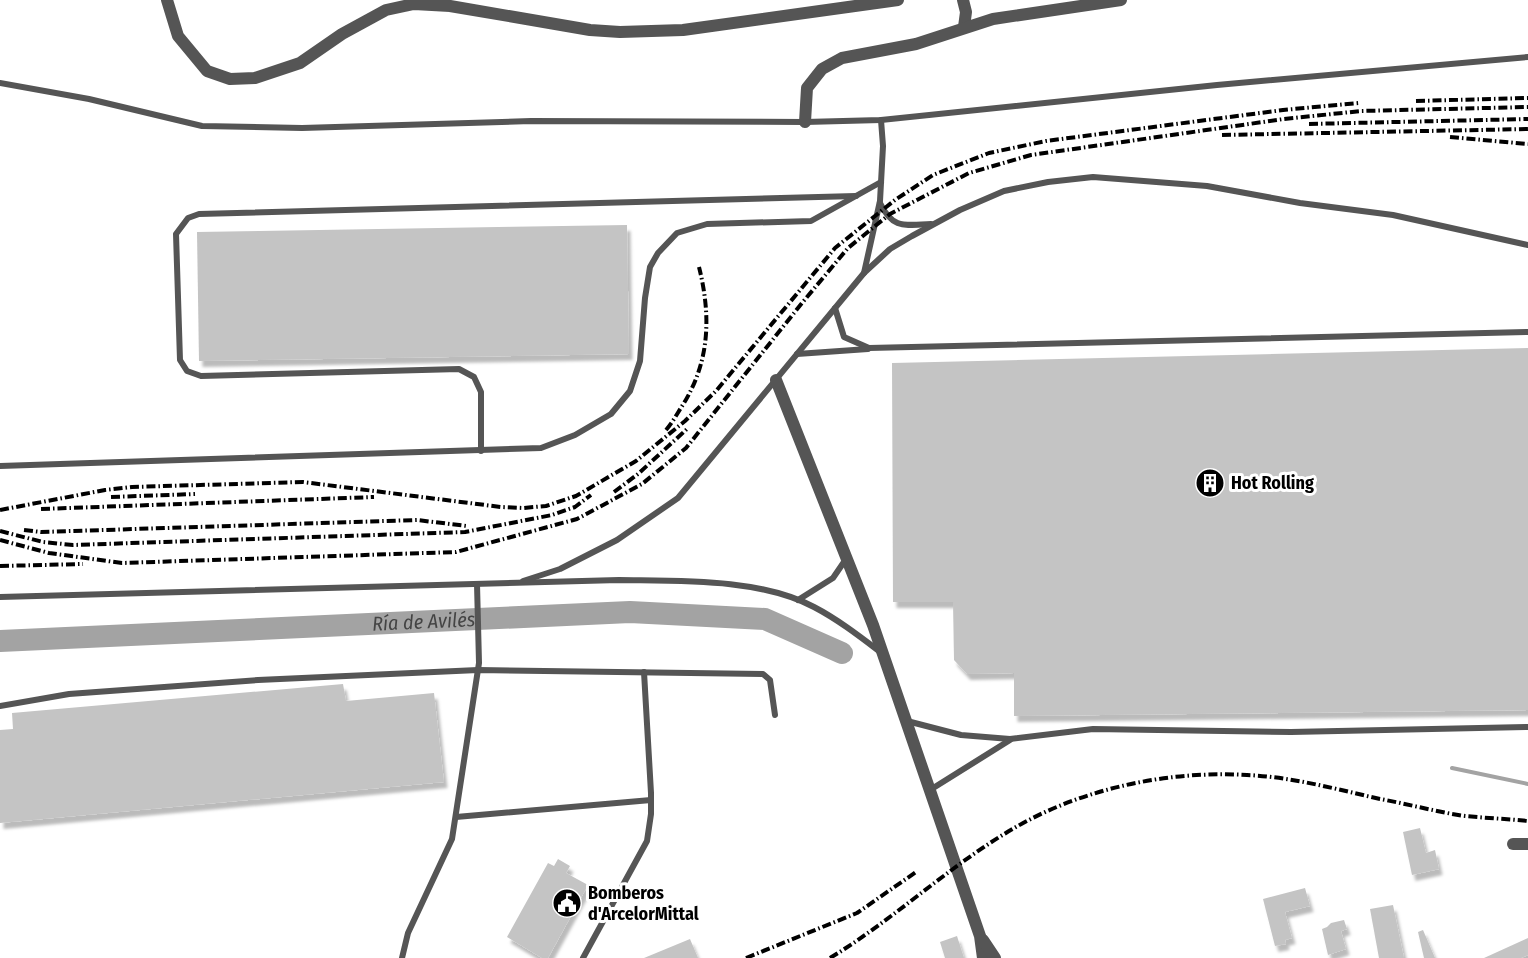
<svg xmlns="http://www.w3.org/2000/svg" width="1528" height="958" viewBox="0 0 1528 958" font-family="'Fira Sans Condensed',sans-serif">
	<defs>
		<filter id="shadow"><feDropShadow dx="3.5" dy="6" stdDeviation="1.5" flood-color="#0004"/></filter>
	</defs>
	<rect width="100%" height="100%" fill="#fff"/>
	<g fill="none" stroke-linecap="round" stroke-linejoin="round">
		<path stroke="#a3a3a3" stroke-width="4" d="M1452,768L1528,784"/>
		<path stroke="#a3a3a3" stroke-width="22" id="s1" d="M0,641L630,612L765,619L842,653"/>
	</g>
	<g fill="#c4c4c4" filter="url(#shadow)">
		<path d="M627,225L629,354L199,361L197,232Z"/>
		<path d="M1528,348V710L1014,716V673L967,674L954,660L953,602H893L892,363Z"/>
		<path d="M343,684L346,701L434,693L444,782L0,823V730L13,729L12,713Z"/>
		<path d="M1420,828L1426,853L1435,850L1439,869L1412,875L1403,832Z"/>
		<path d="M558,859L570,866L566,873L588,885L548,958H542L507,937L548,863L554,866Z"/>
		<path d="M1305,888L1310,906L1285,912L1292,938L1285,940L1286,944L1275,946L1263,899Z"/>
		<path d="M1393,905L1404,958H1379L1370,909Z"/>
		<path d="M1344,920L1347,929L1341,931L1346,949L1328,955L1322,929L1327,927L1331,923Z"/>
		<path d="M1423,930L1435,958H1424L1418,932Z"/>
		<path d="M957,936L964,958H945L940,942Z"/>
		<path d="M1528,938V955L1521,958H1484Z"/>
		<path d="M690,939L698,958H644Z"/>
	</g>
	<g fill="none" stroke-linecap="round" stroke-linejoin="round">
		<g stroke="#555" stroke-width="6">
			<path d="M0,83L89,99L202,126L302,128L531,121L805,122L881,120L1217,85L1528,57"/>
			<path d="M880,203C893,230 905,225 931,224"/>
			<path d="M864,273L890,249L912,236L960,210L1004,191L1048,182L1093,177L1207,186L1300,203L1393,215L1528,245"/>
			<path d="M835,308L844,337L869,348L1528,332"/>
			<path d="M797,354L868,349"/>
			<path d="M481,451V392L474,377L459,369L201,376L187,371L180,360L176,234L188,218L199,214L856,196"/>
			<path d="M0,466L541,448L575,435L611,414L630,391L640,361L645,298L650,267L658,253L677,233L707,224L811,221L881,182"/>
			<path d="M523,581L560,569L617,540L678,498L864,273L880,201L883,146L881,120"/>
			<path d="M0,597L619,580C680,581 759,578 814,607C837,619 858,635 879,651"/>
			<path d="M798,600L833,578L846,559"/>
			<path d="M0,706L69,694L258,680L478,670L763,674L770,680L775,715"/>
			<path d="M907,721L961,735L1010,739L1093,729L1291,732L1528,727"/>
			<path d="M930,790L1010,740"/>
			<path d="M456,817L651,800"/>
			<path d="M402,958L408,933L452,839L479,663L477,584"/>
			<path d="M583,958L647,841L651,814V793L644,672"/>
		</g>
		<g stroke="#555" stroke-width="12">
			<path d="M167,0L178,36L207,71L230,79L255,78L300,63L342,34L386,10L414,4L450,6L590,30L620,32L683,30L898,0"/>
			<path d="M963,0L966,12L964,27"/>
			<path d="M805,122L807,88L822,69L842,58L916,44L993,19L1121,0"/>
			<path d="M776,380L873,625L980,936L983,958"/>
			<path d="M1513,844H1528"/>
			<path d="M983,940L995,958"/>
		</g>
		<g stroke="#000" stroke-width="4" stroke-dasharray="9 3 1.5 3" stroke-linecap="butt">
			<path d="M1416,101L1528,98"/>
			<path d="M1309,124L1528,119"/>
			<path d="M1222,135L1528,129"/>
			<path d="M1450,137L1528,144"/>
			<path d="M666,430C673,422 678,412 684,403C710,360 711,315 699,267"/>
			<path d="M614,492L638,474L687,429"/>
			<path d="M111,497L195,494"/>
			<path d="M41,509L374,497"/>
			<path d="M0,510L105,490L132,487L303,482L501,507L523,508L546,506L576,496L636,461L685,421L716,391L835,248L895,200L933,175L989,153L1046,141L1283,110L1359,103"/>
			<path d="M24,530L41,532L417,520L467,526"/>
			<path d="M0,531L43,542L73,545L465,532L552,515L575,507L591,495"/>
			<path d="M0,540L49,553L122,563L456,552L577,519L642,484L686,448L802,303L848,248L890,214L969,173L1031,155L1284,119L1361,111L1528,107"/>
			<path d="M0,566L83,564"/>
			<path d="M746,958L857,913L916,872"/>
			<path d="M830,958C903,914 966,849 1043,813C1106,784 1178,771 1247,775C1292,777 1336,789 1380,799C1408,804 1437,812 1465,816C1486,818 1507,819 1528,821"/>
		</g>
	</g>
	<defs>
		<g id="building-disc" transform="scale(1.5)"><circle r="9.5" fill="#000" stroke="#fff"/><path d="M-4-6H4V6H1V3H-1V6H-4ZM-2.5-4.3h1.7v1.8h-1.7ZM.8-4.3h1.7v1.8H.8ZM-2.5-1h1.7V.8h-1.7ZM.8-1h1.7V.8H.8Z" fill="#fff"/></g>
		<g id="civic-disc" transform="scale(1.5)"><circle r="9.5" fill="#000" stroke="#fff"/><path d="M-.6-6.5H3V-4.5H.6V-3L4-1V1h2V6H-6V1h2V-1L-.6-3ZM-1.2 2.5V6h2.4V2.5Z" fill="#fff"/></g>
	</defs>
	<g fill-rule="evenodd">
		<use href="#building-disc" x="1210" y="483"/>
		<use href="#civic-disc" x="567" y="903"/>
	</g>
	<g text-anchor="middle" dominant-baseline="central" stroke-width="6" stroke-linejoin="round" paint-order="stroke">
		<g font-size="18" font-weight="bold" fill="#000" stroke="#fff" text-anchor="start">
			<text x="1231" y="483">Hot Rolling</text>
			<text x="588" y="893">Bomberos<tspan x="588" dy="21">d'ArcelorMittal</tspan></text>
		</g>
		<g font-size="20" font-style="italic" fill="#444" stroke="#fff">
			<text stroke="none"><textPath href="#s1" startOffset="424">Ría de Avilés</textPath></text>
		</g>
	</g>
</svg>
